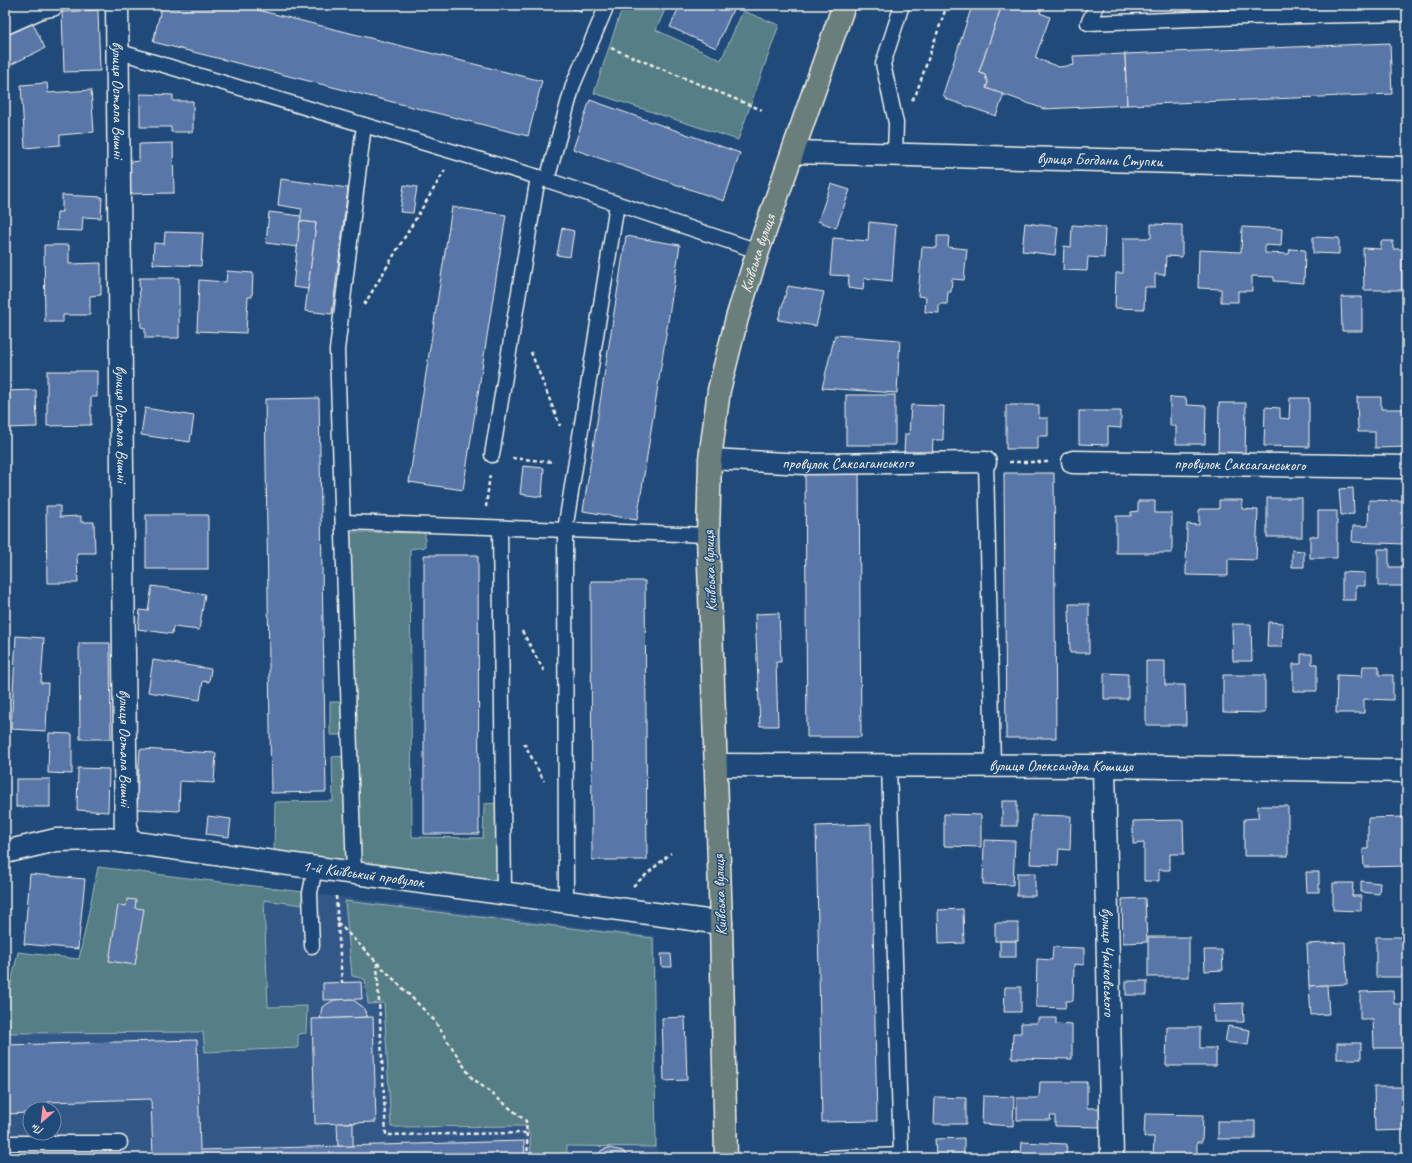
<svg xmlns="http://www.w3.org/2000/svg" width="1412" height="1163" viewBox="0 0 1412 1163" font-family="Caveat,sans-serif">
	<rect width="100%" height="100%" fill="#1f4a7a"/>
	<filter id="ink" filterUnits="userSpaceOnUse"><feTurbulence type="fractalNoise" baseFrequency=".025" numOctaves="2"/><feDisplacementMap in="SourceGraphic" scale="8" xChannelSelector="R" yChannelSelector="G"/><feConvolveMatrix kernelMatrix="1 2 1 2 8 2 1 2 1" color-interpolation-filters="sRGB"/></filter>
	<g filter="url(#ink)">
		<g fill="#305888" fill-rule="evenodd">
			<path d="M1239,5H1407V14L1247,17Z"/>
			<path d="M98,867L655,936L657,1158H5V1033L50,1032L81,952ZM30,1109H54V1133H30Z"/>
		</g>
		<g fill="#547e86" stroke="#a4b8b7">
			<path d="M623,5H667L656,30L721,60L743,11L779,25L738,140L594,93Z"/>
			<path d="M344,532L425,533V547L410,549L412,837L483,838L484,804L499,803V882L274,851L275,802L333,801L332,757L350,756V735H330V702H349Z"/>
			<path d="M98,867L303,892V905L264,900L268,1007L307,1006L306,1033L298,1034V1048L205,1052L203,1032L5,1033V1011L18,952L79,959Z"/>
			<path d="M345,901L653,938L656,1147L567,1146V1158H531L530,1136L525,1126L391,1127L384,1003L368,1004L365,979L352,976Z"/>
		</g>
		<g fill="#5977a8" stroke="#f4f1e8">
			<path d="M162,5H238L542,81L528,136L153,42Z"/>
			<path d="M680,5H735L716,48L670,27Z"/>
			<path d="M969,5H1002L979,72L985,75L988,83L986,88L1004,94L996,116L946,99L943,94L971,9L968,8Z"/>
			<path d="M1002,5H1043L1040,13L1050,17L1035,58L1059,67L1074,65L1073,56L1125,54L1127,105L1044,109L986,88L988,83L985,75L979,72Z"/>
			<path d="M98,10L100,71L64,72L62,12Z"/>
			<path d="M30,18L45,48L6,67L5,30Z"/>
			<path d="M1390,43L1392,94L1127,105L1125,54Z"/>
			<path d="M47,83L48,93L91,90L94,132L60,135V145L25,148L21,85Z"/>
			<path d="M140,94L173,95V101H193V132H171V127H140Z"/>
			<path d="M590,100L740,153L724,201L573,149Z"/>
			<path d="M173,143L174,193L125,194L129,162L139,161V144Z"/>
			<path d="M281,179L348,188L332,314L305,311L316,223L300,221L302,209L278,205Z"/>
			<path d="M831,184L850,190L836,228L818,221Z"/>
			<path d="M404,185L417,187L413,213L400,212Z"/>
			<path d="M62,195L102,197L101,218L83,217L82,231L56,230L57,212H62Z"/>
			<path d="M452,207L506,215L463,490L409,482Z"/>
			<path d="M269,212L301,216L298,247L266,243Z"/>
			<path d="M300,221L316,223L308,289L293,287Z"/>
			<path d="M869,222L896,225L892,281L864,278L863,290L848,288L849,276L830,275L833,238L868,241Z"/>
			<path d="M1025,223L1058,227L1055,255L1022,251Z"/>
			<path d="M1151,224L1182,225V257L1166,256L1165,275L1155,274V287H1145L1144,309L1115,308L1116,273H1123V238H1151Z"/>
			<path d="M1072,225L1105,227L1104,258L1088,257L1087,271L1063,270L1064,246L1071,247Z"/>
			<path d="M1242,227L1282,229L1281,246L1265,245V253L1289,254L1290,249L1305,250L1304,283L1274,281V277L1252,276V291H1238V302H1221V289L1198,288L1199,250L1241,252Z"/>
			<path d="M562,228L574,231L570,257L557,255Z"/>
			<path d="M165,232L203,233L201,266L153,264L154,243L164,244Z"/>
			<path d="M626,236L680,245L637,520L583,511Z"/>
			<path d="M937,236H949L948,247L967,249L964,280L952,279L951,292H948L947,304H939V313L925,312L926,297L918,296L922,247L937,248Z"/>
			<path d="M1313,237L1339,238V254L1313,253Z"/>
			<path d="M1381,241H1393V249H1402V290H1364L1363,248L1381,249Z"/>
			<path d="M44,245H69V264L101,263V295L90,296V315H63V322H45Z"/>
			<path d="M227,271L253,273L252,297H248L246,333L197,331L199,280L226,282Z"/>
			<path d="M139,278H179V338H145V328L141,327Z"/>
			<path d="M788,286L824,292L816,326L778,320Z"/>
			<path d="M1341,297H1362V331H1342Z"/>
			<path d="M835,335L900,340L897,393L822,388Z"/>
			<path d="M47,371H97V397H91V425L47,426Z"/>
			<path d="M36,390L37,427L5,428V391Z"/>
			<rect x="846" y="395" width="49" height="50"/>
			<path d="M1170,397L1186,398L1187,405L1206,406L1205,444H1176V426H1170Z"/>
			<path d="M1357,397H1381V409H1407V447L1375,448V432H1358Z"/>
			<path d="M319,398L326,792L271,793L265,399Z"/>
			<path d="M1290,398H1309V447L1264,446L1265,407L1280,408V418L1289,419Z"/>
			<path d="M1219,403H1246L1245,456H1218Z"/>
			<path d="M911,405L944,406L943,440H933L932,459L904,453L905,434H909Z"/>
			<path d="M1006,405H1039V418H1048V436H1038V449H1006Z"/>
			<path d="M145,408L194,416L190,442L141,435Z"/>
			<path d="M1079,411H1121V428L1108,427V445L1079,444Z"/>
			<path d="M523,466L544,468L542,497L520,494Z"/>
			<path d="M805,469H859L861,737H807Z"/>
			<path d="M1004,473H1054L1056,738H1006Z"/>
			<path d="M1353,488L1354,514L1341,515L1339,489Z"/>
			<rect x="1267" y="498" width="35" height="39"/>
			<path d="M1219,500H1242V509L1258,510L1256,560L1228,559V576L1186,575L1187,524L1199,525V509H1219Z"/>
			<path d="M1369,500L1405,501L1404,544L1352,542L1353,526H1368Z"/>
			<path d="M1138,501H1155V513H1172V553H1116V516H1131V512L1138,511Z"/>
			<path d="M46,506H60V517L81,516V522H94L95,553H77L78,583H47Z"/>
			<path d="M1318,511H1337V558H1310V536H1318Z"/>
			<rect x="146" y="515" width="62" height="54"/>
			<path d="M1378,549H1389V567H1405L1404,586H1378Z"/>
			<path d="M1292,550L1304,551V567H1292Z"/>
			<path d="M424,555H478L479,834H424Z"/>
			<path d="M1342,572L1365,573V586H1356V600H1342Z"/>
			<path d="M591,581H645L647,860H592Z"/>
			<path d="M152,586L205,594L199,630L173,627L172,634L138,629L140,610L148,611Z"/>
			<path d="M1069,604H1089V653H1070Z"/>
			<path d="M779,613L781,662H776L778,726H760L755,614Z"/>
			<path d="M1268,622L1283,623L1282,647H1267Z"/>
			<path d="M1232,624H1251L1252,661H1233Z"/>
			<path d="M16,636L44,638L41,683H48L46,731L11,729Z"/>
			<path d="M79,643H110L111,739H80Z"/>
			<path d="M1301,654H1312V664H1317V691H1293V664H1301Z"/>
			<path d="M153,660L211,669L209,682L203,681L200,700L148,692Z"/>
			<path d="M1146,661H1165V685H1185L1186,725H1146Z"/>
			<path d="M1363,666H1379V675H1393V700L1364,699V713H1336L1337,675L1362,676Z"/>
			<path d="M1104,673L1128,674V699H1104Z"/>
			<path d="M1223,675H1265V713L1223,712Z"/>
			<path d="M49,733L72,734V774L48,773Z"/>
			<path d="M140,749L216,753L214,783L180,781L179,811L136,809Z"/>
			<path d="M78,768L109,769L108,812L77,810Z"/>
			<rect x="16" y="779" width="34" height="28"/>
			<rect x="1002" y="801" width="15" height="25"/>
			<path d="M1258,806H1288V856H1244V819L1258,818Z"/>
			<path d="M944,814L981,815V847L944,846Z"/>
			<path d="M1032,815L1071,816L1070,850L1059,849L1058,865L1030,864Z"/>
			<path d="M208,816L231,819L229,837L206,834Z"/>
			<path d="M1407,817V866L1364,867L1363,849H1368V818Z"/>
			<path d="M1183,820L1184,854H1170V870H1159V881H1144V843L1133,844V821Z"/>
			<path d="M871,824L877,1121L822,1122L816,826Z"/>
			<path d="M984,840L1015,841L1013,885L983,884Z"/>
			<path d="M1306,872H1319V892H1307Z"/>
			<rect x="1017" y="873" width="18" height="23"/>
			<path d="M30,874L85,879L78,949L24,944Z"/>
			<path d="M1361,881L1380,883L1379,894L1361,892Z"/>
			<path d="M1333,883H1353L1352,896H1361V911L1333,910Z"/>
			<path d="M1145,898L1147,942L1123,943L1122,899Z"/>
			<path d="M127,899L136,900L135,908L144,909L135,965L109,961L118,905L126,906Z"/>
			<path d="M963,909L964,943L939,944L938,910Z"/>
			<rect x="995" y="923" width="23" height="18"/>
			<rect x="1148" y="937" width="41" height="40"/>
			<rect x="1376" y="937" width="31" height="40"/>
			<rect x="1000" y="941" width="16" height="16"/>
			<path d="M1345,942L1347,984L1309,986L1307,944Z"/>
			<path d="M1053,947L1084,948V965L1074,964L1073,1001H1066L1065,1008L1036,1007L1037,959L1052,960Z"/>
			<path d="M1204,950H1222L1223,970L1205,971Z"/>
			<path d="M661,954H671L672,967H662Z"/>
			<rect x="1126" y="981" width="21" height="14"/>
			<path d="M361,982L362,999L323,1000V983Z"/>
			<path d="M1327,985L1329,1014L1311,1015L1309,986Z"/>
			<path d="M1005,987H1021V1012H1004Z"/>
			<path d="M1393,991L1394,1004H1407V1048H1374L1373,1019H1360V992Z"/>
			<path d="M352,999L363,1007L368,1017L320,1019L322,1007L334,1000Z"/>
			<path d="M1243,1003L1244,1022H1214L1213,1004Z"/>
			<path d="M373,1017L376,1122L315,1124L312,1019Z"/>
			<path d="M685,1017L687,1080L664,1081L662,1018Z"/>
			<path d="M1038,1018H1056V1024L1072,1025V1059L1012,1058L1013,1033H1021V1023H1038Z"/>
			<path d="M1228,1026L1250,1030L1248,1045L1225,1042Z"/>
			<path d="M1167,1027H1200V1048H1216V1066H1166Z"/>
			<path d="M197,1040L200,1150L524,1141L525,1158H153L151,1099L48,1102V1109H30V1113L5,1114V1045Z"/>
			<rect x="1337" y="1043" width="24" height="16"/>
			<path d="M1040,1082H1087V1108H1100V1127L1055,1126V1116H1050L1051,1120H1017V1098H1039Z"/>
			<path d="M1374,1087H1407V1130L1375,1131Z"/>
			<path d="M983,1096L1014,1097L1013,1126L982,1124Z"/>
			<path d="M935,1097L966,1098V1124H934Z"/>
			<path d="M1145,1114L1203,1115L1202,1142H1197V1158H1153L1154,1137H1144Z"/>
			<rect x="1218" y="1121" width="37" height="18"/>
			<path d="M337,1123H353V1146H338Z"/>
			<path d="M964,1138V1158H936L935,1139Z"/>
			<path d="M1022,1142L1067,1144L1066,1158H1012L1013,1152H1021Z"/>
			<path d="M609,1148L623,1151L628,1158H575V1156H596L602,1150Z"/>
		</g>
		<g fill="none" stroke-linecap="round" stroke-linejoin="round">
			<g stroke="#f4f1e8" stroke-width="17">
				<g id="service">
					<path d="M1097,5L1088,23L1247,17L1407,14"/>
					<path d="M117,51L538,177L758,251"/>
					<path d="M895,154L896,123L883,64L902,5"/>
					<path d="M547,180L573,85L607,5"/>
					<path d="M492,455L538,177"/>
					<path d="M986,462L993,765"/>
					<path d="M344,522L708,535"/>
					<path d="M500,528L504,893"/>
					<path d="M889,765L901,1155"/>
					<path d="M354,873L337,350L364,125"/>
					<path d="M566,902L565,530L617,204"/>
					<path d="M312,946L310,893L315,868"/>
					<path d="M5,1143H120"/>
					<path d="M827,1158L901,1155L904,1158"/>
				</g>
			</g>
			<g stroke="#f4f1e8" stroke-width="23">
				<g id="pedestrian">
					<path id="s1" d="M710,459L805,464L986,462"/>
				</g>
			</g>
			<g stroke="#f4f1e8" stroke-width="25">
				<g id="minor">
					<path id="s2" d="M117,5L126,842"/>
					<path d="M5,23L41,7L52,5"/>
					<path id="s3" d="M794,152L1407,168"/>
					<path id="s4" d="M1073,462L1407,467"/>
					<path id="s5" d="M716,765L1104,766L1407,771"/>
					<path id="s6" d="M1104,766L1112,1158"/>
					<path id="s7" d="M5,852L56,840L106,839L721,923"/>
				</g>
			</g>
			<g stroke="#f4f1e8" stroke-width="25">
				<g id="primary">
					<path id="s8" d="M726,1158L721,923L708,535L710,459L719,390L737,318L758,251L844,5"/>
				</g>
			</g>
			<g stroke="#f4f1e8" stroke-width="2.5" stroke-dasharray="4 3" stroke-linecap="butt">
				<path d="M565,5L582,12"/>
				<path d="M611,48L762,110"/>
				<path d="M912,100L916,94L947,5"/>
				<path d="M364,305L445,170"/>
				<path d="M531,352L560,426"/>
				<path d="M512,458L554,462"/>
				<path d="M1009,462H1048"/>
				<path d="M486,507L490,474"/>
				<path d="M522,631L544,671"/>
				<path d="M524,743L544,781"/>
				<path d="M633,886L671,853"/>
				<path d="M336,896L342,982"/>
				<path d="M338,923L434,1020L471,1077L526,1121L528,1158"/>
				<path d="M377,963L386,1135L527,1133"/>
			</g>
			<use href="#service" stroke="#1f4a7a" stroke-width="14"/>
			<use href="#pedestrian" stroke="#1f4a7a" stroke-width="20"/>
			<use href="#minor" stroke="#1f4a7a" stroke-width="22"/>
			<use href="#primary" stroke="#6b7f7c" stroke-width="22"/>
		</g>
	</g>
	<g text-anchor="middle" dominant-baseline="central" stroke-width="3" stroke-linejoin="round" paint-order="stroke">
		<g font-size="16" fill="#f4f1e8" stroke="#1f4a7a">
			<text stroke="none"><textPath href="#s2" startOffset="95">вулиця Остапа Вишні</textPath></text>
			<text stroke="none"><textPath href="#s3" startOffset="306">вулиця Богдана Ступки</textPath></text>
			<text stroke="none"><textPath href="#s8" startOffset="911">Київська вулиця</textPath></text>
			<text stroke="none"><textPath href="#s2" startOffset="419">вулиця Остапа Вишні</textPath></text>
			<text stroke="none"><textPath href="#s1" startOffset="138">провулок Саксаганського</textPath></text>
			<text stroke="none"><textPath href="#s4" startOffset="167">провулок Саксаганського</textPath></text>
			<text transform="translate(710 571) rotate(-92)">Київська вулиця</text>
			<text stroke="none"><textPath href="#s2" startOffset="743">вулиця Остапа Вишні</textPath></text>
			<text stroke="none"><textPath href="#s5" startOffset="345">вулиця Олександра Кошиця</textPath></text>
			<text stroke="none"><textPath href="#s7" startOffset="362">1-й Київський провулок</textPath></text>
			<text transform="translate(720 895) rotate(-92)">Київська вулиця</text>
			<text stroke="none"><textPath href="#s6" startOffset="196">вулиця Чайковського</textPath></text>
		</g>
	</g>
	<rect width="1412" height="1163" fill="none" stroke="#1f4a7a" stroke-width="20"/>
	<rect x="10" y="10" width="1392" height="1143" fill="none" stroke="#f4f1e8" stroke-width="1.5" filter="url(#ink)"/>
	<g transform="translate(42 1121) rotate(208)"><circle r="19" fill="#1f4a7a" stroke="#748da6"/>
	<path d="M0-3L7 15L0 10L-7 15Z" fill="#ff9aa2"/>
	<text y="-6" font-size="11" font-weight="bold" text-anchor="middle" fill="#f4f1e8">Пн</text>
	</g>
</svg>
